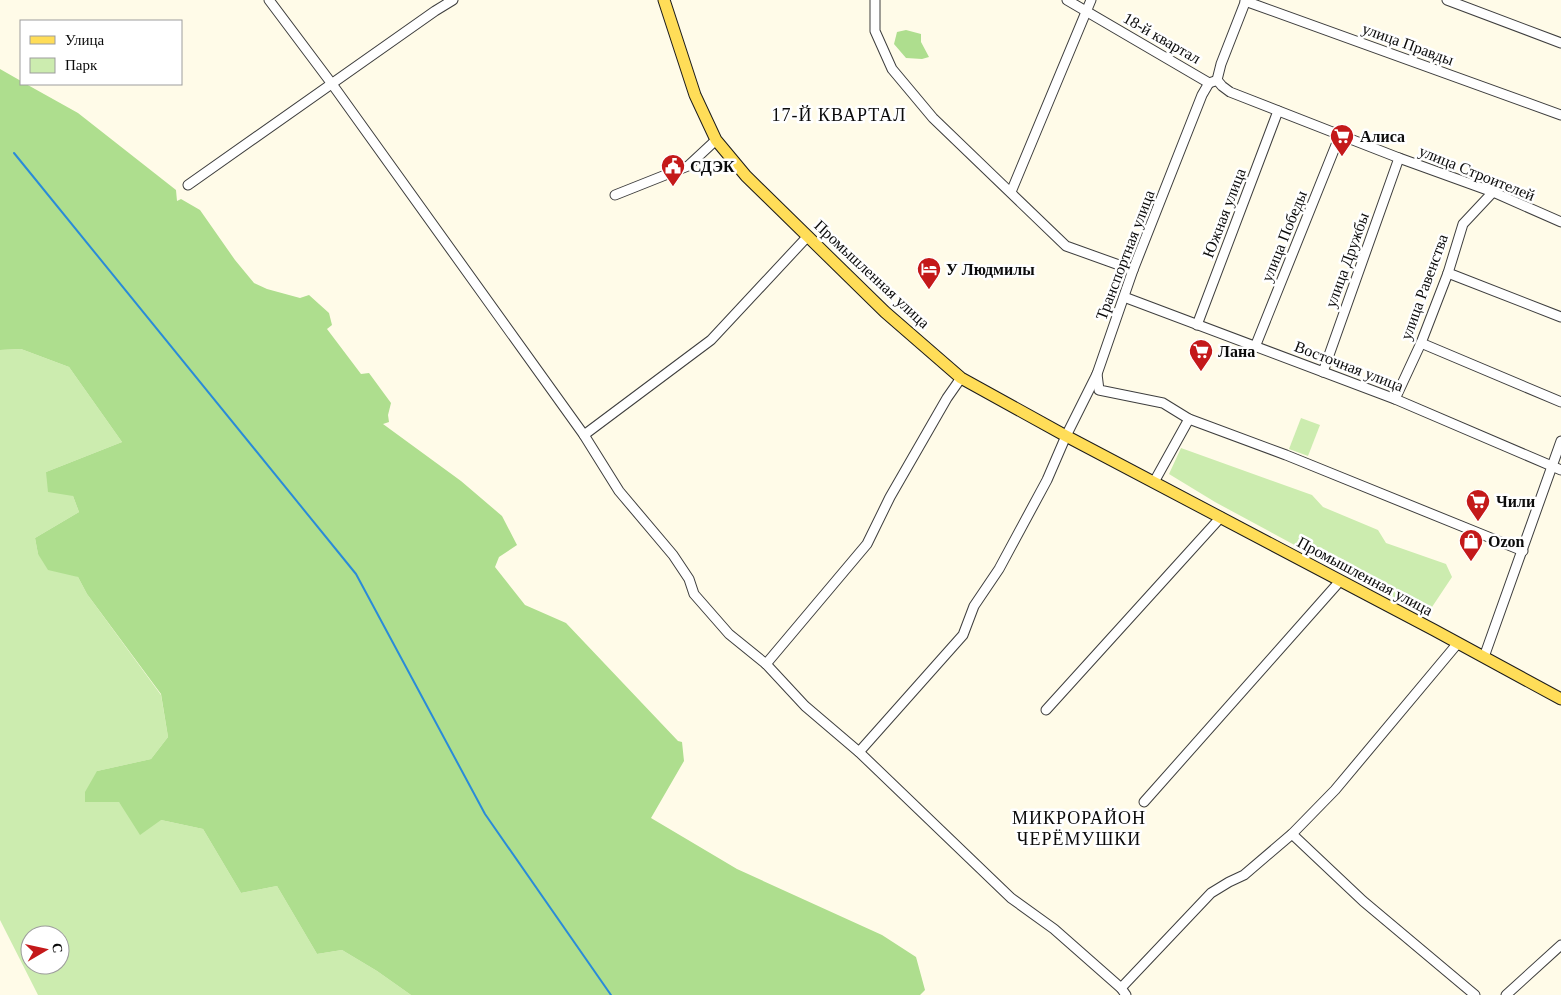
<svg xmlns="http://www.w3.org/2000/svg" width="1561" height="995" viewBox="0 0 1561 995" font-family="'Times New Roman',serif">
	<rect width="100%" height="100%" fill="#fffbe8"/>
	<g fill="#ccecaf" fill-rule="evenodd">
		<path d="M21,349L69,367L122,442L46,472L73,496L79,512L35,538L38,554L78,577L87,594L161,695L168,737L151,759L97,771L119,802L161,820L203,829L241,893L277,886L317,954L342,950L377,971L411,995H38L0,920V350ZM30,935H60V965H30Z"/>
		<path d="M1301,418L1320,425L1308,456L1289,449Z"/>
		<path d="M1181,448L1312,495L1323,507L1378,530L1386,543L1446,564L1452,577L1426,616L1215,502L1169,474Z"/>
	</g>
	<g fill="#aede8e">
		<path d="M906,30L921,34V42L929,57L922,59L906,58L894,44L897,32Z"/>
		<path d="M0,69L21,81V84H26L78,113L176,190L177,201L181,199L200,210L235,260L254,283L267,289L300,298L309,295L329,313L332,325L327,329L361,374L369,373L391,403L388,415L389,422L383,424L461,481L495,510L502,516L517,545L499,557L495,567L525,605L566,623L678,741L682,742L684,761L651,818L737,869L882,935L916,957L925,990L920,995H411L377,971L342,950L317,954L277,886L241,893L203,829L161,820L140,835L119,802H85V792L97,771L151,759L168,737L161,694L87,594L78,577L48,570L38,554L35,538L79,512L73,496L48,492L46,472L122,442L69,367L21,349L0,350Z"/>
	</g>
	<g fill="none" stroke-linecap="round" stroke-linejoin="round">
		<path stroke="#2a8bd8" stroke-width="2" d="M14,153L356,574L485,814L611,995"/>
		<g stroke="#3e3e3e" stroke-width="11">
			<g id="minor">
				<path d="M269,0L332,84L584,435L619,491L673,555L689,579L694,594L729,634L766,664L805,706L859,752L1011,898L1054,929L1121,988L1126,995"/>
				<path d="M875,0V31L892,69L933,118L1066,246L1133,270"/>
				<path d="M1067,0L1209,83L1215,81"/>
				<path d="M1447,0L1561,43"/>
				<path d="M1245,1L1561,115"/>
				<path d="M1217,80L1222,86L1230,92L1399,158L1493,192L1561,222"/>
				<path d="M1217,80L1221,64L1246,0"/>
				<path d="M188,185L435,11L453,0"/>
				<path d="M1011,192L1091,0"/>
				<path d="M615,195L688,166L716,140"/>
				<path d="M1448,273L1561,317"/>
				<path d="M1124,297L1395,399L1561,470"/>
				<path d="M1197,325L1278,111"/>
				<path d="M1421,343L1561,402"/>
				<path d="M1255,347L1340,135"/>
				<path d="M1323,372L1399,158"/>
				<path d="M1097,374L1099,390L1163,403L1189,419L1286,455L1523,551"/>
				<path d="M1395,399L1421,343L1448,273L1463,224L1493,192"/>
				<path d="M584,435L711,340L808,236"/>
				<path d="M1154,482L1189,419"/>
				<path d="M1484,657L1561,441"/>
				<path d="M766,664L867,544L890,497L947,398L961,378"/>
				<path d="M1046,710L1221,517"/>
				<path d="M859,752L963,635L974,606L999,569L1047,480L1066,436L1097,374L1133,270L1202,95L1209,83"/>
				<path d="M1144,802L1340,581"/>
				<path d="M1292,834L1363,901L1475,995"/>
				<path d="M1121,988L1211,893L1229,882L1244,875L1292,834L1335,790L1458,643"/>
				<path d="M1506,995L1561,945"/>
			</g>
		</g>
		<g stroke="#1c1c1c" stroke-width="13">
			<path id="major" d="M664,0L695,95L716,140L746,176L885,312L961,378L1066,436L1434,630L1561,699"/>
		</g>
		<use href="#minor" stroke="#fff" stroke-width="9"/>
		<use href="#major" stroke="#ffdd58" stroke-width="11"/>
	</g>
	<defs>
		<g id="supermarket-pin" transform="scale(1.25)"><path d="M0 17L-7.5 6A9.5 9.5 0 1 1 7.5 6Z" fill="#c4191a" stroke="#fff"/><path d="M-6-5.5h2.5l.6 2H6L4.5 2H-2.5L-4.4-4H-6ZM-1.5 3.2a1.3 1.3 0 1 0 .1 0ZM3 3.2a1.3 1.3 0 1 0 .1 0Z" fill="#fff"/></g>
		<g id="civic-pin" transform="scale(1.25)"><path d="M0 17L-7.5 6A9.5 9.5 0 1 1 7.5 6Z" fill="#c4191a" stroke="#fff"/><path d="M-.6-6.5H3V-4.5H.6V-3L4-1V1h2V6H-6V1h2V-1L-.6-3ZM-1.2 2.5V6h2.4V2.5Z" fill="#fff"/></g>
		<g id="hotel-pin" transform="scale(1.25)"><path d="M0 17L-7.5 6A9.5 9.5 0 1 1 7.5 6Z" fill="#c4191a" stroke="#fff"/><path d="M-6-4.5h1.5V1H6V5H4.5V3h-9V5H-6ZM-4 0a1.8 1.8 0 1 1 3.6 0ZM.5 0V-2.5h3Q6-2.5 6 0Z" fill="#fff"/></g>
		<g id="shop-pin" transform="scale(1.25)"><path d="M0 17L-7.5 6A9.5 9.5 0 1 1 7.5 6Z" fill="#c4191a" stroke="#fff"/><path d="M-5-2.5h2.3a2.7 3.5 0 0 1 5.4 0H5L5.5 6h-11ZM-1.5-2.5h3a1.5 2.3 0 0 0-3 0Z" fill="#fff"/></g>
	</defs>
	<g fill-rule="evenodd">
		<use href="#supermarket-pin" x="1342" y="136"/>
		<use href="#civic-pin" x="673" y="166"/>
		<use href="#hotel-pin" x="929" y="269"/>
		<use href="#supermarket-pin" x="1201" y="351"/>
		<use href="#supermarket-pin" x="1478" y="501"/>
		<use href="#shop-pin" x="1471" y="541"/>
	</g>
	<g text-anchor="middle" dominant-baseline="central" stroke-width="5" stroke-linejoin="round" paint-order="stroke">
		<g font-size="16" fill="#0b0b0b" stroke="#fff">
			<text transform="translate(1162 38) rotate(30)">18-й квартал</text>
			<text transform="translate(1408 44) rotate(20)">улица Правды</text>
			<text transform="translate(1477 173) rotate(22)">улица Строителей</text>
			<text transform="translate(1224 213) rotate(-69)">Южная улица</text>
			<text transform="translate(1284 236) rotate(-68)">улица Победы</text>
			<text transform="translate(1125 255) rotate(-69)">Транспортная улица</text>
			<text transform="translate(1347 260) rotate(-70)">улица Дружбы</text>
			<text transform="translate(872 274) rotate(43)">Промышленная улица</text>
			<text transform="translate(1424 287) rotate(-70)">улица Равенства</text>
			<text transform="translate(1349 366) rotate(21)">Восточная улица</text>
			<text transform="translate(1365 576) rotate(28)">Промышленная улица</text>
		</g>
		<g font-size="16" font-weight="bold" fill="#0b0b0b" stroke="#fff" text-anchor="start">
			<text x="1360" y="136">Алиса</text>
			<text x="690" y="166">СДЭК</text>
			<text x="946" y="269">У Людмилы</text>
			<text x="1218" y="351">Лана</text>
			<text x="1496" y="501">Чили</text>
			<text x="1488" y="541">Ozon</text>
		</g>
		<g font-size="18" letter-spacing="1" fill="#0b0b0b" stroke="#fff">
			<text x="839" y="115">17-Й КВАРТАЛ</text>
			<text x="1079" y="818">МИКРОРАЙОН<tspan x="1079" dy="21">ЧЕРЁМУШКИ</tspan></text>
		</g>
	</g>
	<rect x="20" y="20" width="162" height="65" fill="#ffffff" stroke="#9d9d9d"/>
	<rect x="30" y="36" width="25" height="8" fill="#ffdd58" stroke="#9d9d9d"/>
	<text x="65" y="45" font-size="15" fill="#0b0b0b">Улица</text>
	<rect x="30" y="58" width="25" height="15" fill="#ccecaf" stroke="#9d9d9d"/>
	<text x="65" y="70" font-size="15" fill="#0b0b0b">Парк</text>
	<g transform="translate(45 950) rotate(81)"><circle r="24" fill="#ffffff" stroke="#9d9d9d"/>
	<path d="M0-4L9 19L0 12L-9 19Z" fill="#c4191a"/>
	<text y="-8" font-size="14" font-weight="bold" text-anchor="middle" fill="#0b0b0b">С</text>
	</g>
</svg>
